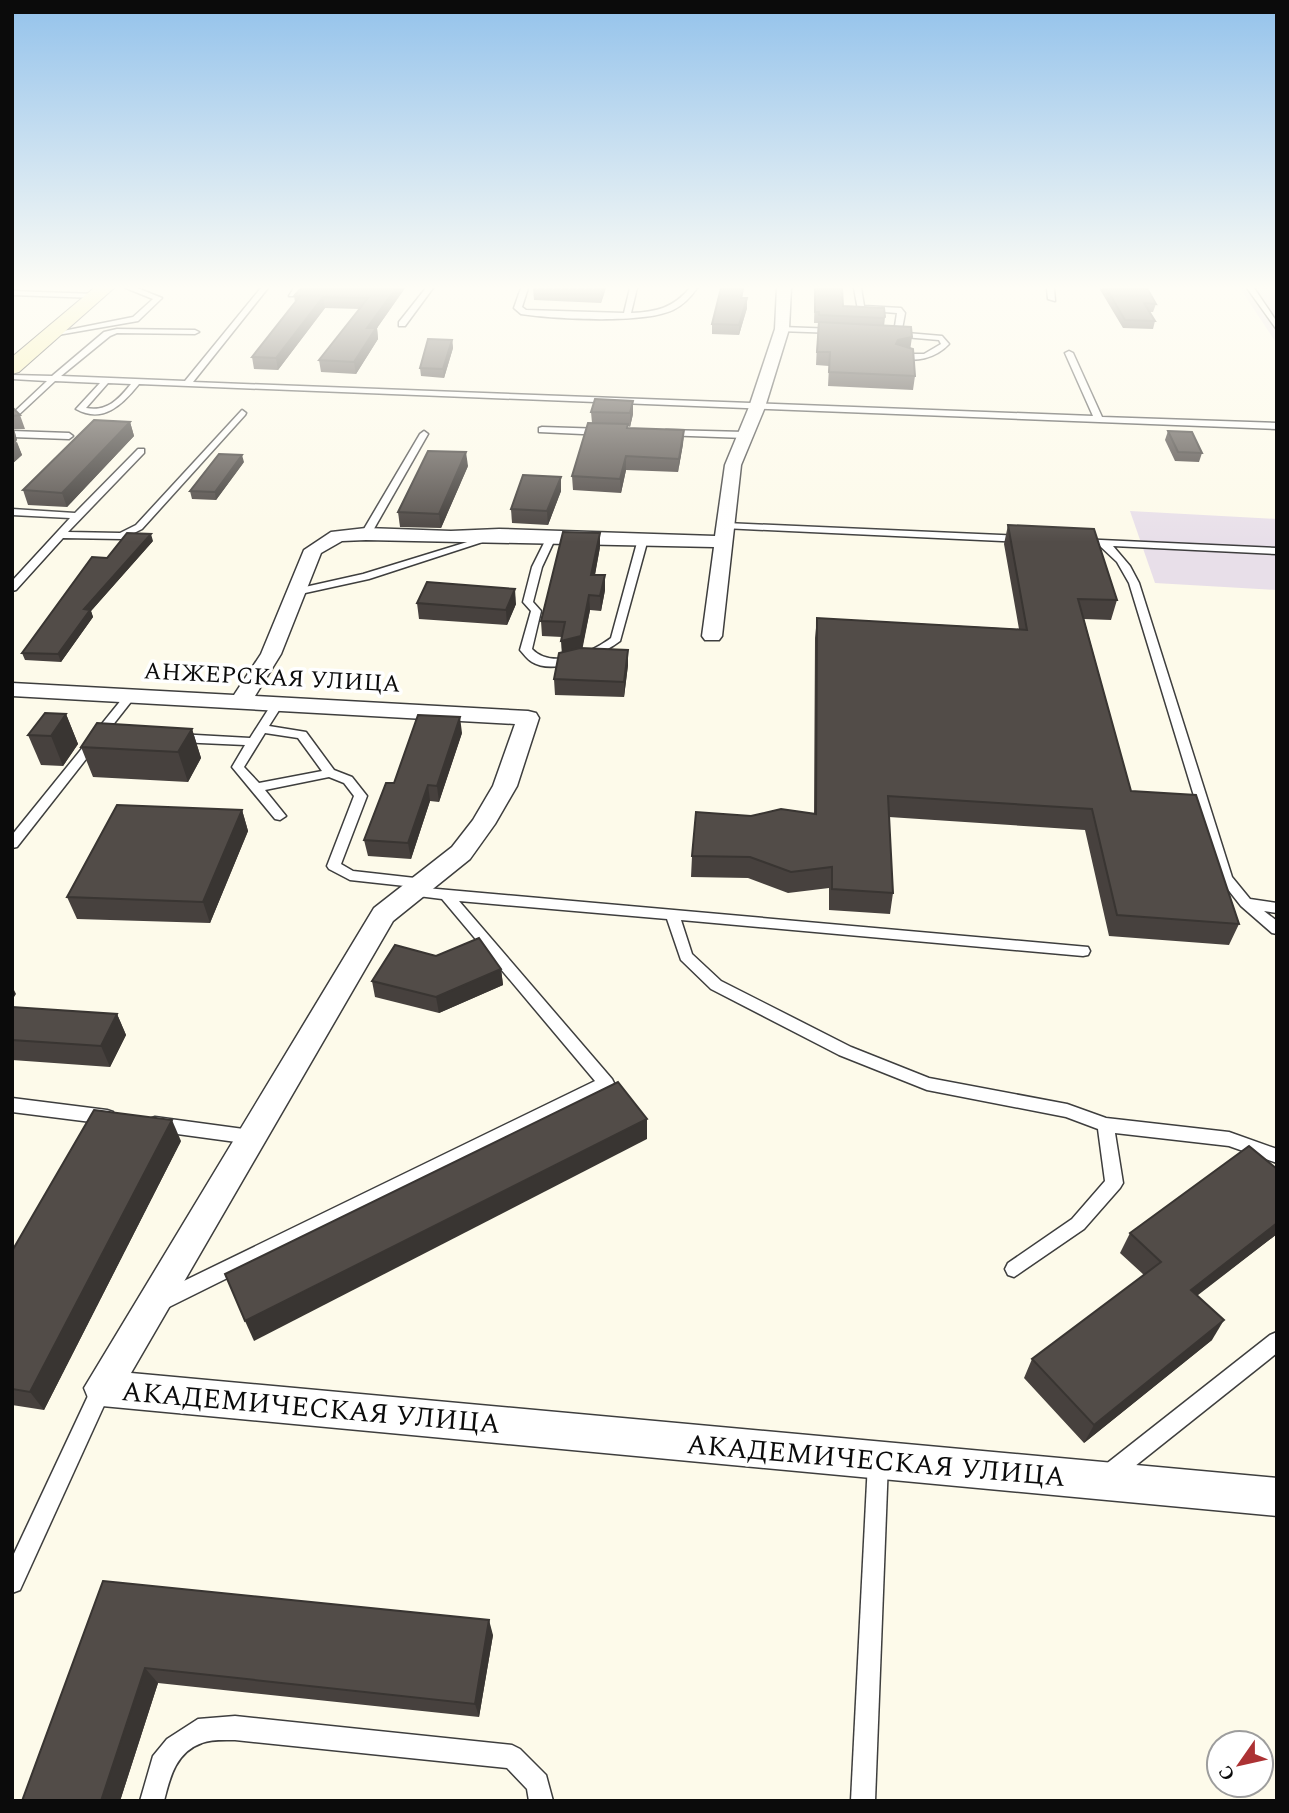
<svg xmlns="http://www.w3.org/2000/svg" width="1289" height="1813" viewBox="0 0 1289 1813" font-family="Spectral,serif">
	<rect width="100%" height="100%" fill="#fdfaea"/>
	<g fill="#e8dfe9">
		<path d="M1240,288H1277V344Z"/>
		<path d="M1130,511L1277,519V590L1155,583Z"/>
	</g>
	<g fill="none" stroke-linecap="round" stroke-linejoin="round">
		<g stroke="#3e3e3e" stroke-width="3">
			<g id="lane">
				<path d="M126,288H137L162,298L138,321L52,336L48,334L133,317L153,299Z"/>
				<path d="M261,288H268L193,382L1093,416L1065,353L1069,351L1073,353L1102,417L1277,423V429L139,384C122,405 103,424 76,409L100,383L55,381L12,421V414L47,381L12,379V375L52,376L104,332L117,329L195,330L199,332L195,334L117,333L110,336L61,376L185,381ZM108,383L131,384C118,400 107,412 86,408Z"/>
				<path d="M294,288H301L295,296H289Z"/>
				<path d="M426,288H433L405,326H399V322Z"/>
				<path d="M521,288H528L522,307L526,310L624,313L630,288H637L631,313C656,312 673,308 690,288H697C691,297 683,305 673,310C644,324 555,319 521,314L514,308Z"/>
				<path d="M854,288H861L864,306L901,308L905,313L902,329L881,335V331L895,326L897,313L858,310Z"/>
				<path d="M1047,288H1054L1055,301L1048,299Z"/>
				<path d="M1247,288H1254L1277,322V330Z"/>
				<path d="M12,291L96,294L100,296L96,298L12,295Z"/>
				<path d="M782,327L836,329L840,331L836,333L779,331V327Z"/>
				<path d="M895,332L942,336L949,344C936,358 914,364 897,356L898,354H924L941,344L939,340L892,336L891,334Z"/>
				<path d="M242,410L246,413L245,415L142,529L122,539L63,538L16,590L12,591V581L70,518L12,515V509L75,513L138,449H144V453L68,532L120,533L136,525Z"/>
				<path d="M542,427L604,429L608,432L604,435L539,432V428Z"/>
				<path d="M666,430L745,432L749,435L745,438L663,435L662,433Z"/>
				<path d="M12,431L69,433L73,436L69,439L12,437Z"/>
				<path d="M424,431L428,434L371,534L363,536L361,534L420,434Z"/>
				<path d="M726,523L1024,536L1029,539L1024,542L723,528L721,526Z"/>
				<path d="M490,535L498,537L369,579L296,595L291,592L296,589L363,574Z"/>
				<path d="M548,535L556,537L542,567L533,602L541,611L532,649C552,670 591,653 611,638L638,539L643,536L648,539L620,641C602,655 554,676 532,662C527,659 524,654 520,650L531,611L523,602L532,567Z"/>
				<path d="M1079,539L1277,548V554L1113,546L1130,566L1139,583L1232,877L1250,899L1277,903V913L1264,911L1277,921V934L1272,933L1241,906L1219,878L1129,583L1117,562L1100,546L1076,544V540Z"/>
				<path d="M130,693L134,694V698L17,847L12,848V835L126,694Z"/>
				<path d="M277,700L283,704L269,726L306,732L334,770L352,777L367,796L341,864L353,871L424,879L431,884L426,888L1088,947L1090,951L1088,955L1083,956L681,920L692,954L721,981L851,1047L929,1078L1067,1104L1106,1118L1229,1132L1277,1149V1163L1229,1146L1115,1133L1123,1183L1120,1188L1084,1229L1014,1277L1008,1275L1005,1269L1008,1263L1072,1219L1105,1181L1098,1129L1066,1117L927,1090L839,1055L711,989L681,960L667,919L459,901L612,1079L614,1083L612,1087L167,1308L160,1310L153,1308L151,1302L153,1296L595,1081L442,899L410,895L408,892L414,887L350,880L329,869L327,866L354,796L344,783L329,777L265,790L286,816L280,820L275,819L232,767L245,745L178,742L172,738L178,734L250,738L273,702ZM265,733L298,738L322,771L259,783L244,767Z"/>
				<path d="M12,1098L107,1110L113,1112L115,1117L113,1122L107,1124L12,1112Z"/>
				<path d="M155,1117L251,1130L257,1132L259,1137L257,1142L251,1144L155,1131L149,1129L147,1124L149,1119Z"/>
				<path d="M1277,1332V1353L1115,1482L1108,1485L1101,1482L1098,1475L1101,1468L1270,1335Z"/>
				<path d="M102,1379L109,1381L112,1388L20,1590L12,1593V1558L95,1381Z"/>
				<path d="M878,1452L885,1455L888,1462L875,1801H851L868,1462L871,1455Z"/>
				<path d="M235,1716L512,1745L520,1749L546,1775L553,1801H529L527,1789L507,1768L235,1740C225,1740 211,1739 202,1743C176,1752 170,1777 164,1801H140L153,1756L167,1739L198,1719Z"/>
			</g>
		</g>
		<g stroke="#3e3e3e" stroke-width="3">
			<path id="street" d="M777,288H791L789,329L765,407L741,465L722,636L719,640H705L702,636L714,547L366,540L342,541L321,553L281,654L255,696L528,711L536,713L539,718L517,786L495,824L470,859L393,921L131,1373L1277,1478V1516L102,1406L89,1400L84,1388L374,908L452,847L473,820L493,786L515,724L12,696V683L234,695L261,654L304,550L331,532L366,528L451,531L499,529L715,536L725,465L749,407L775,329Z"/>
		</g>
		<g stroke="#2d2d2d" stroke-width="2">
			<path id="secondary" d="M94,288H114L19,372L12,374V357Z"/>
		</g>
		<use href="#lane" fill="#fff" fill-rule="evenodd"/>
		<use href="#street" fill="#fff" fill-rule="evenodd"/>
		<use href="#secondary" fill="#f7f0ac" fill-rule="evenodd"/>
	</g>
	<g fill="#47413e">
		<path d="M405,288L377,328L378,339L356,374L321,372L319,360L360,309L325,308L278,370L254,369L252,357L295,302L294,296Z"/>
		<path d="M533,288H606L601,303L534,300Z"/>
		<path d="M721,288H744L742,298H747V308L739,335L712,334V324Z"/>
		<path d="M815,288L843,306L884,308V325L911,348L915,376L913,390L828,386L829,366L816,365L818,323H814Z"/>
		<path d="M1099,288H1147L1156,304L1153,312H1149L1155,321L1153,329L1123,328Z"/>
		<path d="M452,340L453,348L444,378L421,376L420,368Z"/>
		<path d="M595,399L633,414L630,427L628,426V428L684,430L683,444L678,472L626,470L621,493L573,490L572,476L592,423L591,412Z"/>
		<path d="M12,407L20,415L25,429H14L17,440L16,441L22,455L12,464Z"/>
		<path d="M130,422L134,436L67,507L28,505L23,490Z"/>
		<path d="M1168,431L1202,453L1199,462L1175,461L1165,440Z"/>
		<path d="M244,462L216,500L192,499L190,491Z"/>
		<path d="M468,466L441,528L400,527L398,512Z"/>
		<path d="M561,477V491L548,525L512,523L511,509Z"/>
		<path d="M1008,525L1117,600L1111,620L1084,619L1131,791L1239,924L1229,945L1109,936L1085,830L889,817L893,893L890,914L829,910V888L788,893L748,878L691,877L692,856L751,816L814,814L815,638L817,618L1019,629L1004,544Z"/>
		<path d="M153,541L91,611L93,617L61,662L25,660L22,653L107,558Z"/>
		<path d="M600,547L595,575L605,590L601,611L590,610L582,648L628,650V665L624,697L555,695L554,679L562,652V637L542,636L541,621Z"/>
		<path d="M417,603L516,604L507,625L419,619Z"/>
		<path d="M66,714L78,744L63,766L41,765L28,735Z"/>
		<path d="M192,729L201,758L188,782L93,777L81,747Z"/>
		<path d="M462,733L439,802L430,801L411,859L368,856L364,840L394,783Z"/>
		<path d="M242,810L248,831L210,923L77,919L67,897Z"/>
		<path d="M436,956L501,969L503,985L439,1013L375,997L372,981Z"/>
		<path d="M12,1007L117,1014L126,1035L110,1067L12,1060Z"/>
		<path d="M181,1141L44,1410L12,1405V1251Z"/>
		<path d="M1277,1169V1234L1197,1295L1212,1340L1084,1443L1024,1378L1032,1359L1144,1275L1120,1253L1130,1233Z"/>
		<path d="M103,1581L493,1635L479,1717L158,1683L120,1801Z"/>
	</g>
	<g fill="#393532">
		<path d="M396,288H405L377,328L378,339L356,374L354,362L367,328Z"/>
		<path d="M601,288H606L601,303Z"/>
		<path d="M323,297L325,308L278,370L276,358Z"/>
		<path d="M747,298V308L739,335V325Z"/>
		<path d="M885,317L884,327L882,328L883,318Z"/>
		<path d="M912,337L910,351L896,344L898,340Z"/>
		<path d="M452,340L453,348L444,378L443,369Z"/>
		<path d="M633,401V414L630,427V413Z"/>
		<path d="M130,422L134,436L67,507L62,493Z"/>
		<path d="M13,426L17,440L12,445Z"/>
		<path d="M684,430L683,444L678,472L679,459Z"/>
		<path d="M17,442L22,455L12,464V446Z"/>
		<path d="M466,452L468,466L441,528L439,514Z"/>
		<path d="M242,455L244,462L216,500L215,492Z"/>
		<path d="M626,456V470L621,493L620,479Z"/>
		<path d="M561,477V491L548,525L547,511Z"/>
		<path d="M600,533V547L592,590L591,575Z"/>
		<path d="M151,534L153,541L91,611L93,617L61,662L58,654L84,609Z"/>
		<path d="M605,575V590L601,611L600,596Z"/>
		<path d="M515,589L516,604L507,625L506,610Z"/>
		<path d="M589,595L590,610L582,651L562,656L561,641Z"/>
		<path d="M628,650V665L624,697V682Z"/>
		<path d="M66,714L78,744L63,766L51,736Z"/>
		<path d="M460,717L462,733L439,802L437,786Z"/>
		<path d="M192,729L201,758L188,782L178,752Z"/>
		<path d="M428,785L430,801L411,859L408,843Z"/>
		<path d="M242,810L248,831L210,923L203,902Z"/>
		<path d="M501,969L503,985L439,1013L436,997Z"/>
		<path d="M12,986L16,994L12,1000Z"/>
		<path d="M117,1014L126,1035L110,1067L101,1046Z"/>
		<path d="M647,1119V1139L254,1341L245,1321Z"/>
		<path d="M172,1120L181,1141L44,1410L30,1392Z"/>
		<path d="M1277,1223V1234L1180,1309L1191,1290Z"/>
		<path d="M1224,1320L1212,1340L1084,1443L1094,1425Z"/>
		<path d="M489,1620L493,1635L479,1717L475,1704Z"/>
		<path d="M145,1668L158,1683L120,1801H101Z"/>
	</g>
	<g fill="#524c48" stroke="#393532" stroke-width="2">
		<path d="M301,288H396L367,328H376L354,362L319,360L368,298L323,297L276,358L252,357L300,296H294Z"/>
		<path d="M721,288H743L741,298H747L739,325L712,324Z"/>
		<path d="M815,288H842L843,306L884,308L885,317L883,318L819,315V312H815Z"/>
		<path d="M1106,288H1147L1156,304L1144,303L1155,321L1125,320Z"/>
		<path d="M819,322L911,327L912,337L898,340L896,344L913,349L915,376L829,372L830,352H817Z"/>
		<path d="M428,339L452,340L443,369L420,368Z"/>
		<path d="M595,399L633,401L630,413L591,412Z"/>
		<path d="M12,407L20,415L12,416Z"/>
		<path d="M94,420L130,422L62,493L23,490Z"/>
		<path d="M588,423L628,424L627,428L684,430L679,459L626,456L620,479L572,476Z"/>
		<path d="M1168,431L1192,432L1202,453L1178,452Z"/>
		<path d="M428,451L466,452L439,514L398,512Z"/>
		<path d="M219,454L242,455L215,492L190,491Z"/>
		<path d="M523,475L561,477L547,511L511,509Z"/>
		<path d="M1008,525L1094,529L1117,600L1078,599L1131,791L1196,795L1239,924L1117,915L1092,809L888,796L893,893L832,889V867L791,872L750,857L692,856L696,812L751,816L781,809L816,814L817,618L1027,630Z"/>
		<path d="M563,532L600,533L591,575H605L600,596L589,595L581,636L561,641L565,622L541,621Z"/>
		<path d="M127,533L151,534L84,609L90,610L58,654L22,653L92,557L107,558Z"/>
		<path d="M427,582L515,589L506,610L417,603Z"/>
		<path d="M580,648L628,650L624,682L554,679L559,653Z"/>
		<path d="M45,713L66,714L51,736L28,735Z"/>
		<path d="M418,715L460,717L437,786L428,785L408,843L364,840L386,783H394Z"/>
		<path d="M97,723L192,729L178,752L81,747Z"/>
		<path d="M117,805L242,810L203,902L67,897Z"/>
		<path d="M479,938L501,969L436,997L372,981L395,945L436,956Z"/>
		<path d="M12,1007L117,1014L101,1046L12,1040Z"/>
		<path d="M618,1082L647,1119L245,1321L225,1274Z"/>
		<path d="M94,1110L172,1120L30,1392L12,1389V1251Z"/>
		<path d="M1249,1146L1277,1169V1223L1191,1290L1224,1320L1094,1425L1032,1359L1161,1262L1130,1233Z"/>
		<path d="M103,1581L489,1620L475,1704L145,1668L101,1801H22Z"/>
	</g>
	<linearGradient id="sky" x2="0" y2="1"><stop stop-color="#93c2eb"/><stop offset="0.53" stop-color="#fefdf6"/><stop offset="1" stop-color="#fefdf6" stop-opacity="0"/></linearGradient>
	<rect width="1289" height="542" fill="url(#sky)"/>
	<g text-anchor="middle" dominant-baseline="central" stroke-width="7" stroke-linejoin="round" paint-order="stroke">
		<g font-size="24" fill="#0b0b0b" stroke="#fff">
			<text transform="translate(272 678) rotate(3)">АНЖЕРСКАЯ УЛИЦА</text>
		</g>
		<g font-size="28" fill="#0b0b0b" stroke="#fff">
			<text transform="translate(311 1408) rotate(5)">АКАДЕМИЧЕСКАЯ УЛИЦА</text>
			<text transform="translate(876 1461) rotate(5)">АКАДЕМИЧЕСКАЯ УЛИЦА</text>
		</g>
	</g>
	<rect width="1289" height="1813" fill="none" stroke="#0b0b0b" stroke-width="28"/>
	<g transform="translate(1240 1764) rotate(236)"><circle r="33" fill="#ffffff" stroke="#9d9d9d" stroke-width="2"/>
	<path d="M0-5L12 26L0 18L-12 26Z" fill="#ac3234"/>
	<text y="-10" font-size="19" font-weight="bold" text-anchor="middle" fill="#0b0b0b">С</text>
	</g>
</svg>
